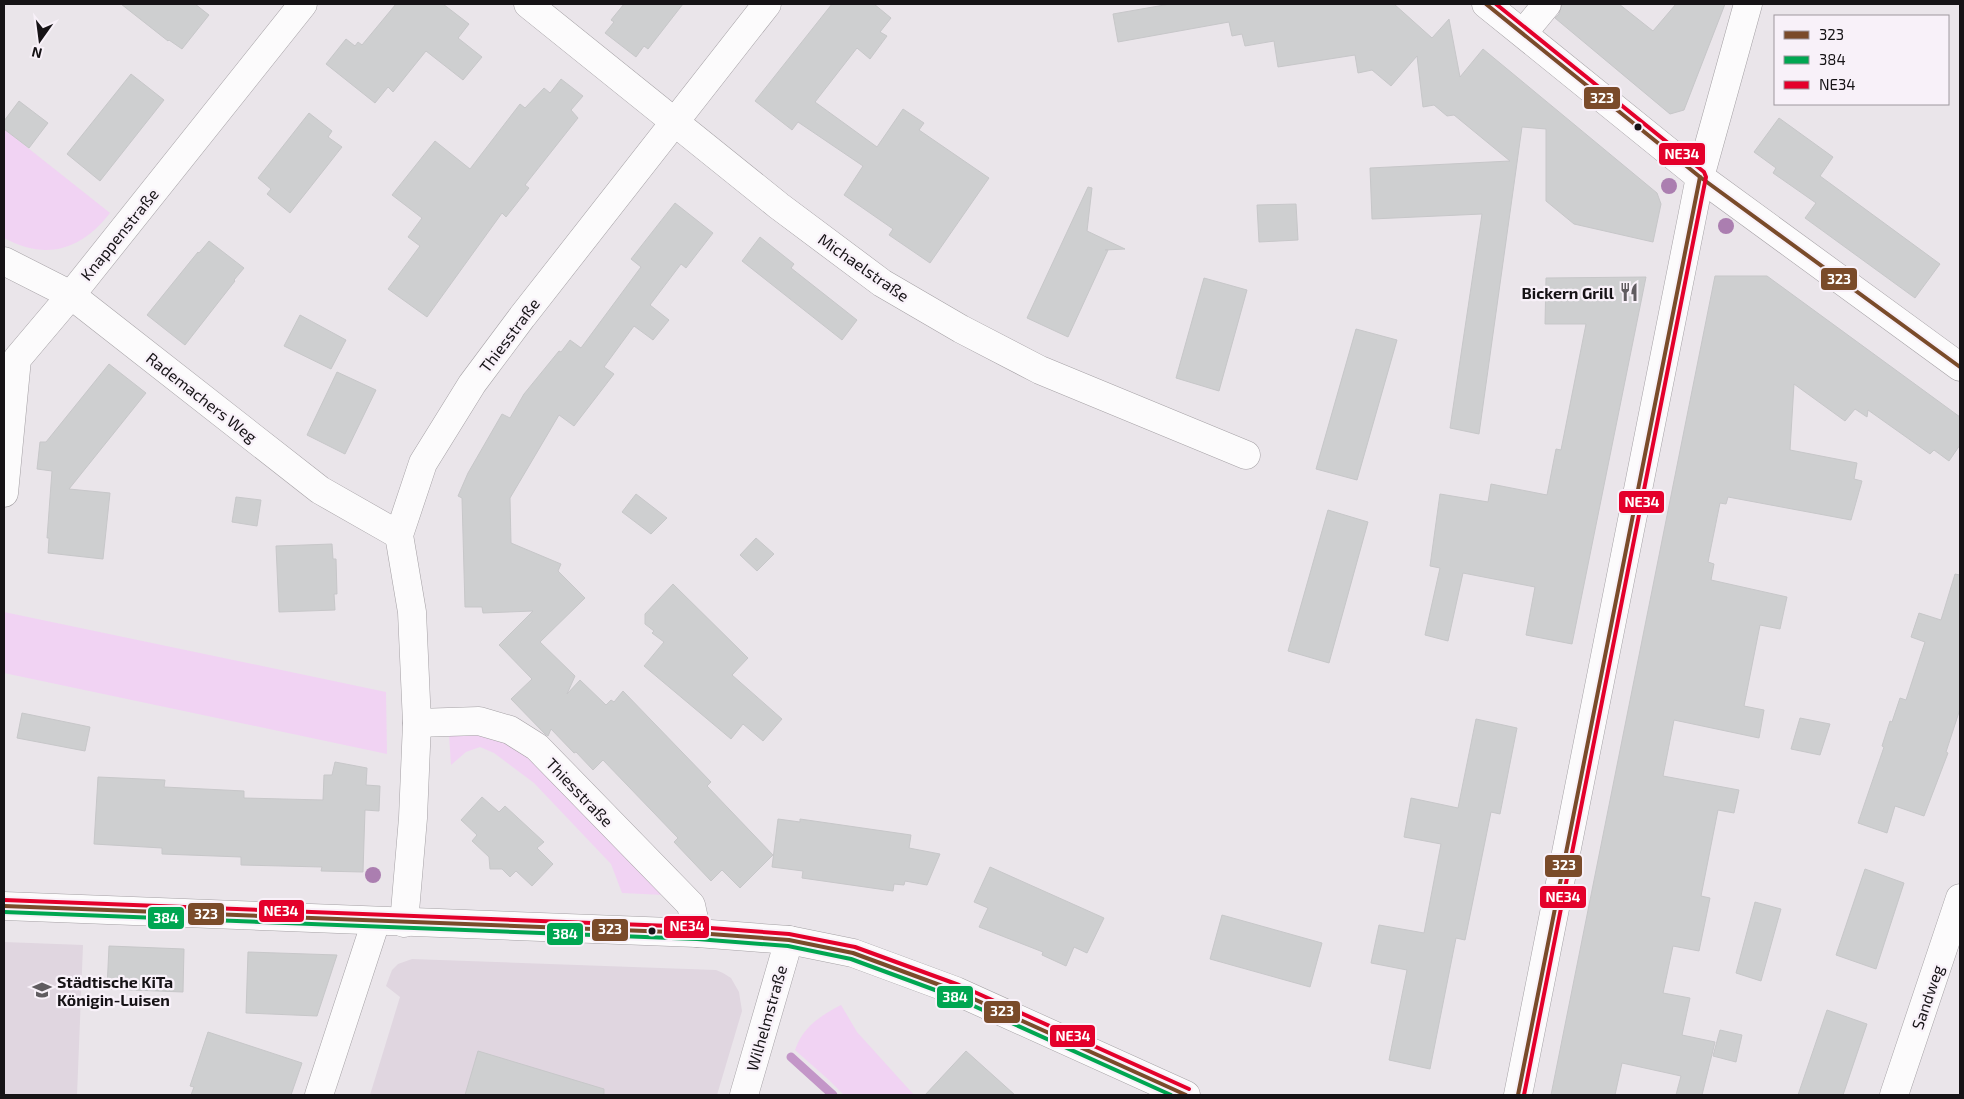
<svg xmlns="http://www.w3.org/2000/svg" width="1964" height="1099" viewBox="0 0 1964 1099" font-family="'Exo 2',sans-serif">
	<rect width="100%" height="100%" fill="#eae5ea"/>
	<g fill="#e0d6e0">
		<path d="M4,942L83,945L77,1095H4Z"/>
		<path d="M412,959L716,970L723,973L731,978L739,992L742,1011L717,1095H370L400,997L386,986L392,970L398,964Z"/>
	</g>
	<g fill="#f1d3f3">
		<path d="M4,129L110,213C81,250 46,261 4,238Z"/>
		<path d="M4,612L386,692L387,754L4,673Z"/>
		<path d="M486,733L523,751L664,895L622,893L611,864L534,783L494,753L480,747L466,752L451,765L449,735Z"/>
		<path d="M841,1005L857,1032L914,1095H844L829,1080L795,1050C803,1027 820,1016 841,1005Z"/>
	</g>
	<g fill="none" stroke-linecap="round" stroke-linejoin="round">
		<path stroke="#c396c8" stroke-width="9" d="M791,1057L833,1095"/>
	</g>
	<g fill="#cecfd0" stroke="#c7c7c9">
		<path d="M121,4H195L209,15L182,49L169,40L168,41Z"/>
		<path d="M396,4H443L469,24L458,38L482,57L463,80L426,51L393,92L388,87L375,103L326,64L346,39L355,46L358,42L362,45Z"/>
		<path d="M624,4H683L648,49L644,46L636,57L605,33L614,22L611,20Z"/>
		<path d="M832,4H874L891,18L880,32L887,36L870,59L857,48L815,102L877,147L903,109L924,123L919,130L989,178L930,263L889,235L893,229L844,195L863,166L798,122L792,130L755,101Z"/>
		<path d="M1170,4H1394L1432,38L1449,19L1460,77L1483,49L1657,193L1661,204L1653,242L1574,224L1546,201V129L1522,127L1479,434L1450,428L1482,214L1372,219L1370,168L1510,161L1454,115L1447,116L1434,105L1423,107L1417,56L1391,86L1372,70L1358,73L1355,55L1278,67L1274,41L1245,46L1242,34L1232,36L1229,22L1118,42L1113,14Z"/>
		<path d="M1562,4H1619L1653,31L1676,4H1725L1684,110L1670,114L1555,18L1559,14Z"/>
		<path d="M131,74L164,100L100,181L67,154Z"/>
		<path d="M561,79L583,96L571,110L578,118L525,185L529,188L506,217L502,213L427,317L388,289L420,246L408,237L422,218L392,195L435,141L470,169L520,104L525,108L544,88L550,93Z"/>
		<path d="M19,101L48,123L29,148L4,129V121Z"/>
		<path d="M309,113L332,131L328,137L342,147L290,213L267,194L271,189L258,178Z"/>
		<path d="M1779,118L1833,157L1820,176L1940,264L1915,298L1805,218L1816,203L1773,173L1776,168L1754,152Z"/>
		<path d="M1088,187L1092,188L1087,231L1125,249L1105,250H1108L1068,337L1027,318Z"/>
		<path d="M675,203L713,233L686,268L681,264L650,305L669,320L653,340L634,326L604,367L614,374L574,426L559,415L510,498L511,543L561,564L558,571L585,598L540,642L575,676L567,694L580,680L606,705L611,700L614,702L623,691L711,782L707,786L773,855L740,888L722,870L711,881L674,842L678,838L603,760L593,770L576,752L574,753L551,729L548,736L545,734L511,699L532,679L499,645L533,611L483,613L482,607H465L462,498L458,496L468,473L502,414L510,418L524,394L559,351L561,352L570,340L581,348L641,267L631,259Z"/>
		<path d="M1296,204L1298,240L1259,242L1257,205Z"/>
		<path d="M760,237L794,264L791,268L857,320L842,340L742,261Z"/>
		<path d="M209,241L244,268L234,280L235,281L185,345L147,315L198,252L199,253Z"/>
		<path d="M1715,276H1767L1960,417V445L1949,461L1934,450L1930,454L1868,410L1867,417L1855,409L1845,421L1794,384L1790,450L1857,463L1854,479L1862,481L1851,520L1728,497L1726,504L1720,503L1708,562L1714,564L1711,580L1787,597L1780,629L1760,625L1744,706L1764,710L1759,738L1674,720L1663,776L1739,790L1734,813L1718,810L1701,896L1710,898L1699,951L1673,946L1663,993L1690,998L1682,1035L1715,1042L1702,1095H1676L1681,1076L1622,1063L1615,1095H1551Z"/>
		<path d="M1646,277L1572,644L1526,635L1535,587L1463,573L1448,641L1425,635L1440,568L1430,566L1440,494L1488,502L1491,484L1547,495L1556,449L1561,450L1586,324H1545L1546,278Z"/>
		<path d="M1204,278L1247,290L1219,391L1176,378Z"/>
		<path d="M300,315L346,340L331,369L284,346Z"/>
		<path d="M1356,329L1397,340L1357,480L1316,469Z"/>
		<path d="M109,364L146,393L69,489L110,493L103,559L48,553L49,538H47L52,471L37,469L40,442H46Z"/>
		<path d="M337,372L376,390L345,454L307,435Z"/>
		<path d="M636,494L667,518L651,534L622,512Z"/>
		<path d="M236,497L261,500L257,526L232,522Z"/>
		<path d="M1328,510L1368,522L1329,663L1288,651Z"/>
		<path d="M756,538L774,554L757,571L740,555Z"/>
		<path d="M332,544L333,559H336L337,594H334L335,610L279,612L276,546Z"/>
		<path d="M1955,574L1960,575V709L1946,752L1948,753L1924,816L1895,806L1887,833L1858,823L1884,747L1882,746L1890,721L1892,722L1900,698L1906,700L1925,642L1911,637L1919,613L1941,620Z"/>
		<path d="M673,584L748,658L732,675L782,719L763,741L743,724L731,739L644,666L664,642L652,633L654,631L645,624V614Z"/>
		<path d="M22,713L90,727L85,751L17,738Z"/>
		<path d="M1800,718L1830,724L1820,755L1791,749Z"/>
		<path d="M1476,719L1517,728L1500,814L1491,812L1465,940L1456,938L1430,1069L1389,1060L1407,970L1371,963L1379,925L1424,933L1441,844L1404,837L1411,798L1458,808Z"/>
		<path d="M335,762L367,768L366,785L380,786L379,811L365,810L363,872L321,871L322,867L241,865V857L162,854V848L94,844L98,777L165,780L164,787L244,791V798L323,800L324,775H332Z"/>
		<path d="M482,797L499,812L505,806L544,842L537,848L553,864L532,886L516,871L510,877L502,869H490L489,857L472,841L477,835L461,820Z"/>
		<path d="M778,819L800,822V819L911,835L909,848L940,854L927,885L905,881L904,885L894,884L893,891L802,878L803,871L772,867Z"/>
		<path d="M990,867L1104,918L1087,953L1074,947L1066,966L1042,955L1043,952L979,927L988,908L974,902Z"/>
		<path d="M1865,869L1904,883L1876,969L1836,955Z"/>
		<path d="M1755,902L1781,909L1761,981L1736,973Z"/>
		<path d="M1222,915L1322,943L1310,987L1210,959Z"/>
		<path d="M109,946L184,949L183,992L107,989Z"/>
		<path d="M248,952L337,955L317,1016L246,1013Z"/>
		<path d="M1827,1010L1867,1024L1843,1095H1798Z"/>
		<path d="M1720,1030L1742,1035L1736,1062L1713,1056Z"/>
		<path d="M208,1032L302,1063L291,1095H191L194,1087L190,1086Z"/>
		<path d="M478,1051L604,1089V1095H465Z"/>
		<path d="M966,1051L1015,1095H925Z"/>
	</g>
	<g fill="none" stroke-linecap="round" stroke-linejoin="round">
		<g stroke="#a5a1a5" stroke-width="29">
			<g id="minor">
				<path d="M528,4L779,206L882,283L961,329L1040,370L1246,455"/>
				<path d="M1486,4L1700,177L1960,367"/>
				<path d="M1523,33L1547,4"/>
				<path d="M4,261L71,295L320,490L399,535"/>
				<path d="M4,493L17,359L71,295L303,4"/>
				<path d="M417,723L479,721L510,730L537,747L691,905L697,933"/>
				<path d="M4,906L697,933L789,940L853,953L956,991L1186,1095"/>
				<path d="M404,923L413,818L417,723L412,612L399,535L423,463L472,384L522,317L767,4"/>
				<path d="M319,1095L376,921"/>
				<path d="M744,1095L789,940"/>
				<path d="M1518,1095L1700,177L1748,4"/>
				<path d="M1894,1095L1960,898"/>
			</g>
		</g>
		<use href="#minor" stroke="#fcfbfc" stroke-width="28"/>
		<g stroke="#f8f1f9" stroke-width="8">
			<g id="bus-1">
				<path d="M1486,4L1700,177L1960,367"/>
				<path d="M4,906L697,933L789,940L853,953L956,991L1186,1095"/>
				<path d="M1518,1095L1700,177"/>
			</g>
		</g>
		<g stroke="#f8f1f9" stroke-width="8">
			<path id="bus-2" d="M4,912L697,939L788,946L851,959L954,997L1171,1095"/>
		</g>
		<g stroke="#f8f1f9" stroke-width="8">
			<g id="bus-3">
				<path d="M1496,4L1704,172L1706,177L1524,1095"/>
				<path d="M4,900L697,927L789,934L855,947L959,985L1189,1089"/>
			</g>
		</g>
		<use href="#bus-1" stroke="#7a4b2a" stroke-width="4"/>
		<use href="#bus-2" stroke="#00a651" stroke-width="4"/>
		<use href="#bus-3" stroke="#e4002b" stroke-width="4"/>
	</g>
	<g fill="#ab7eb0">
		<circle cx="1669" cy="186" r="8"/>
		<circle cx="1726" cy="226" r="8"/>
		<circle cx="373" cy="875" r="8"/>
	</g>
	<defs>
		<g id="restaurant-bare" transform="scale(1.5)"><path d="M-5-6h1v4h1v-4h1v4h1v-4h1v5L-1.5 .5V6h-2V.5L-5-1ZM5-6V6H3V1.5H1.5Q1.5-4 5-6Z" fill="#605c60" stroke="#f8f1f9" stroke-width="2.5" paint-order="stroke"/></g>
		<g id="school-bare" transform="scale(1.5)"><path d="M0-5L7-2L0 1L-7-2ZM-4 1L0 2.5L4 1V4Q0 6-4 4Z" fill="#605c60" stroke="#f8f1f9" stroke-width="2.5" paint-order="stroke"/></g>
	</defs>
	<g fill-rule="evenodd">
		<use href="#restaurant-bare" x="1629" y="292"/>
		<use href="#school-bare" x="42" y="990"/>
	</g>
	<g fill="#161316" stroke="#f8f1f9" stroke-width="2">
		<circle cx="1638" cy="127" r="4.5"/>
		<circle cx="652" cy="931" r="4.5"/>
	</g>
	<g text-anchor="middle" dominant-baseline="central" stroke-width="4.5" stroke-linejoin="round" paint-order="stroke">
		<g font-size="16" fill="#161316" stroke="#f8f1f9">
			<text transform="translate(119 234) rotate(-51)">Knappenstraße</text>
			<text transform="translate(864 267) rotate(35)">Michaelstraße</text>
			<text transform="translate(509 335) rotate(-53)">Thiesstraße</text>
			<text transform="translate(202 397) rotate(38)">Rademachers Weg</text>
			<text transform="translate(580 792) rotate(46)">Thiesstraße</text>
			<text transform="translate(1927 997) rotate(-71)">Sandweg</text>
			<text transform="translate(766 1018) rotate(-74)">Wilhelmstraße</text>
		</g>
		<g font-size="16" font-weight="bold" fill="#161316" stroke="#f8f1f9" text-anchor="end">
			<text x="1614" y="292">Bickern Grill</text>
			<text x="57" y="981" text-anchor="start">Städtische KiTa<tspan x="57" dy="18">Königin-Luisen</tspan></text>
		</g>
	</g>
	<g stroke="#f8f1f9" stroke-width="2">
		<rect x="1583" y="86" width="38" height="24" rx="5" fill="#7a4b2a"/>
		<rect x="1658" y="142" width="48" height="24" rx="5" fill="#e4002b"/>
		<rect x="1820" y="267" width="38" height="24" rx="5" fill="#7a4b2a"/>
		<rect x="1618" y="490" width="47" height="24" rx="5" fill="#e4002b"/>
		<rect x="1544" y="854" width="39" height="24" rx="5" fill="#7a4b2a"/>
		<rect x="1539" y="885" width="48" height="24" rx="5" fill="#e4002b"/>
		<rect x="258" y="899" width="47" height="24" rx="5" fill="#e4002b"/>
		<rect x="187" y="902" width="38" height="24" rx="5" fill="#7a4b2a"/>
		<rect x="147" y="906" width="38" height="24" rx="5" fill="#00a651"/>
		<rect x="663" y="915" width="47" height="24" rx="5" fill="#e4002b"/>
		<rect x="591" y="918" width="38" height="24" rx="5" fill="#7a4b2a"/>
		<rect x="546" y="922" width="38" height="24" rx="5" fill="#00a651"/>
		<rect x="936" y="985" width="38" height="24" rx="5" fill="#00a651"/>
		<rect x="983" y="1000" width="38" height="24" rx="5" fill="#7a4b2a"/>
		<rect x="1049" y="1024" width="47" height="24" rx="5" fill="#e4002b"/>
	</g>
	<g font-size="14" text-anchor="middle" font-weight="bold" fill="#fff">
		<text x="1602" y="103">323</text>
		<text x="1682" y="159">NE34</text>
		<text x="1839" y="284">323</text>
		<text x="1642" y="507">NE34</text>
		<text x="1564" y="870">323</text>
		<text x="1563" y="902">NE34</text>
		<text x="281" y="916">NE34</text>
		<text x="206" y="919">323</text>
		<text x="166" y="923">384</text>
		<text x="687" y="931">NE34</text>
		<text x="610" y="934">323</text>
		<text x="565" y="939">384</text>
		<text x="955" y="1002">384</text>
		<text x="1002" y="1016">323</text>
		<text x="1073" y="1041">NE34</text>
	</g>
	<rect width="1964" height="1099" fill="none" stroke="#161316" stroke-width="10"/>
	<rect x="1774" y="15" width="175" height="90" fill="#f8f1f9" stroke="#9e989e"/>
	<rect x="1784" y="31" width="25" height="8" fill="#7a4b2a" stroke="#9e989e"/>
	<text x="1819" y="40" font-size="15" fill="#161316">323</text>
	<rect x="1784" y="56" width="25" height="8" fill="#00a651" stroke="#9e989e"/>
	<text x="1819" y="65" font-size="15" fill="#161316">384</text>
	<rect x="1784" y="81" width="25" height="8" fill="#e4002b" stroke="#9e989e"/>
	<text x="1819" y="90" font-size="15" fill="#161316">NE34</text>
	<g transform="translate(40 40) rotate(194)" stroke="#f8f1f9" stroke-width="4" paint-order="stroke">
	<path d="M0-4L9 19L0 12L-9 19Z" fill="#161316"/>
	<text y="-8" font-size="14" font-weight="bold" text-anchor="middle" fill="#161316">N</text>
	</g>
</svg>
